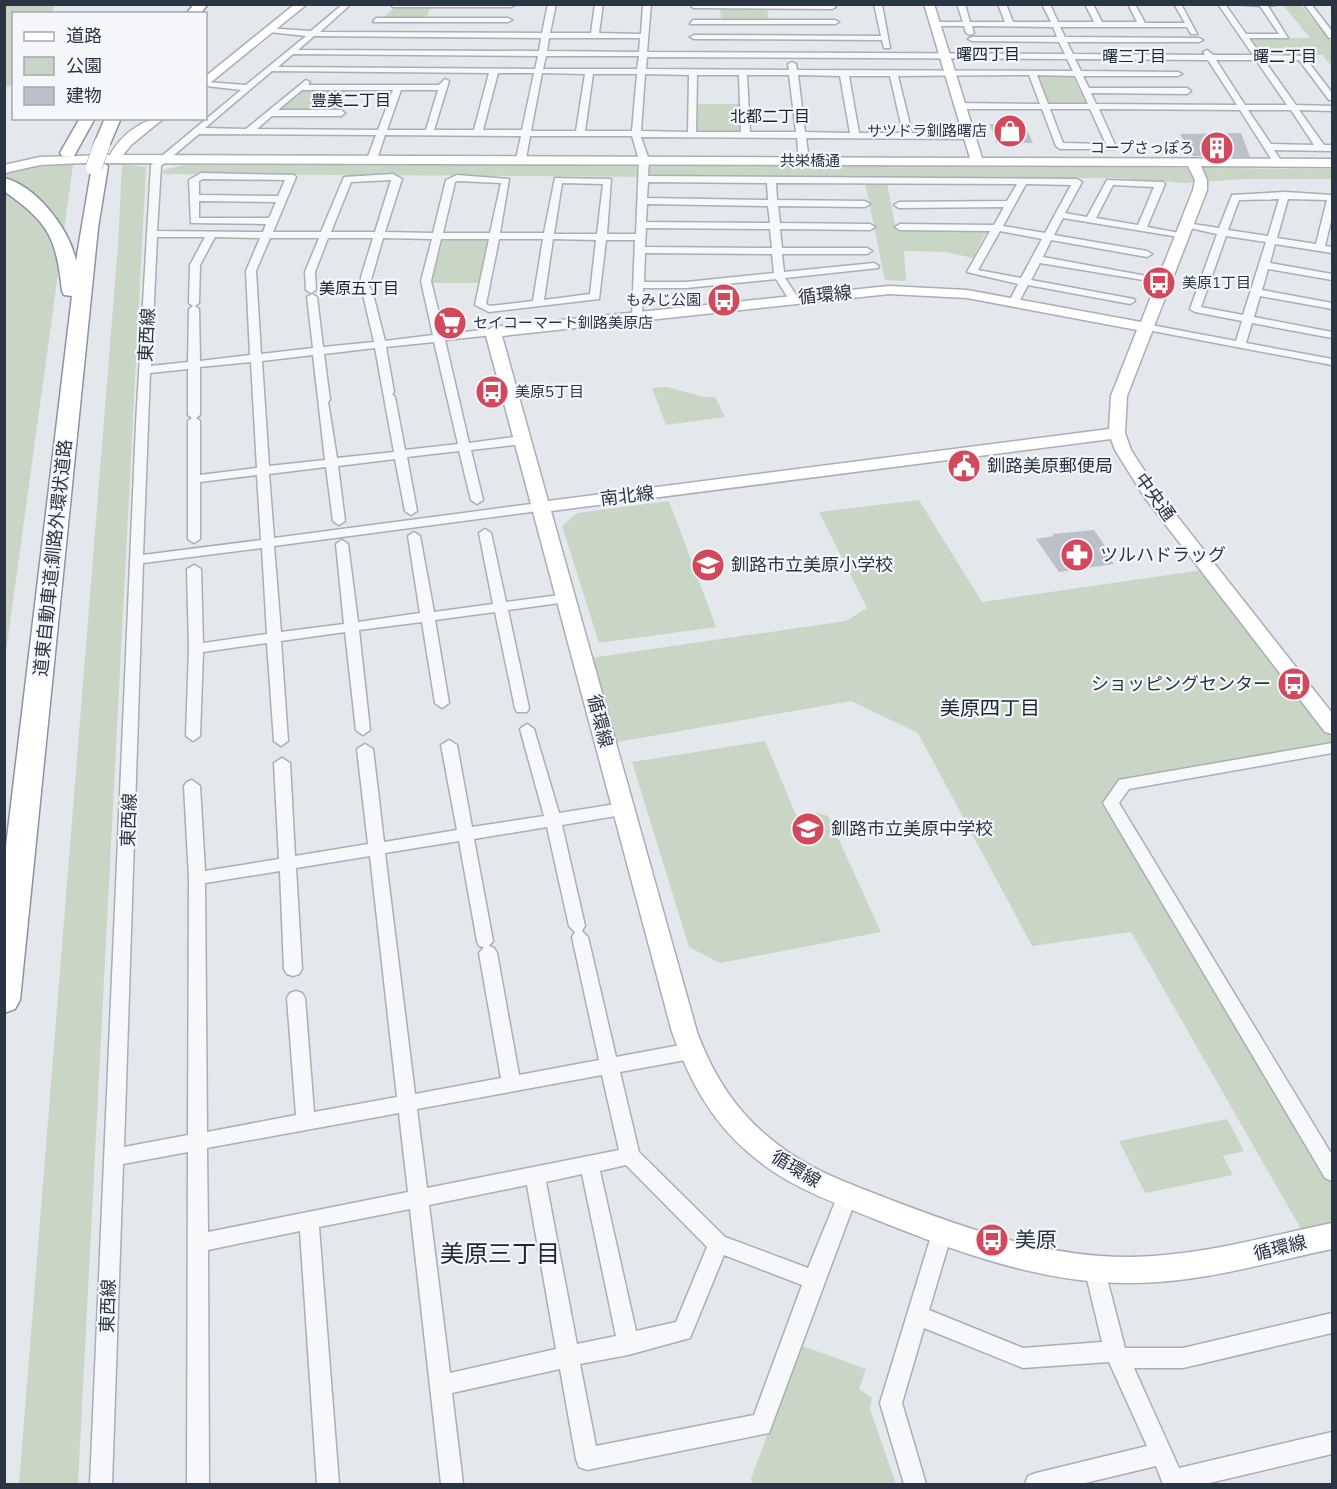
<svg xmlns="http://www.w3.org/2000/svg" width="1337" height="1489" viewBox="0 0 1337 1489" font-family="'Nunito Sans','Noto Sans JP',sans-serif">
	<rect width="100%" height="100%" fill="#e4e7ec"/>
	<g fill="#c9d6c5">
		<path d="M5,4L55,5L52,13L14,14L13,83L5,88Z"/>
		<path d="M1283,5H1301L1332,43V67L1323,55H1262L1249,38H1310Z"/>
		<path d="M431,6L426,18H383L395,7Z"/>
		<path d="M720,8H767L769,20H721Z"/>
		<path d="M1036,74L1072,75L1086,104H1048Z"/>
		<path d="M303,89H347L336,111L278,110Z"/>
		<path d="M697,104H740L741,133L697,132Z"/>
		<path d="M672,163L1332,169V179H1246L1185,183L1116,178H886L896,230H987L973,258L946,252L904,251L906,281L885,280L864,178L162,174L164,170L184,165Z"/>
		<path d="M122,164L146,167L78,1484H19L118,245Z"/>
		<path d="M73,165L5,659V166Z"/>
		<path d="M443,239H489L479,283H431Z"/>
		<path d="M667,387L704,397H715L725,417L666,425L652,388Z"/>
		<path d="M919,500L982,602L1210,569L1332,727V748L1124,784L1111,803L1332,1172V1236L1308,1241L1131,932L1032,946L918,733L851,701L606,744L583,659L846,621L867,608L819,512Z"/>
		<path d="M669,501L716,627L599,643L562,526L577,513Z"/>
		<path d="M765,741L796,815L817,813L828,816L881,932L720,963L689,947L632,762Z"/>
		<path d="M1227,1119L1244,1151L1223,1156L1233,1175L1145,1193L1119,1141Z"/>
		<path d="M800,1345L866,1369L859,1389L872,1398L870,1409L896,1484H753L751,1479Z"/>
	</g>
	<g fill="#bbc0ca">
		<path d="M990,124H1024L1033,143H996Z"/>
		<path d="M1241,133L1250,157L1193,156L1180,134Z"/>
		<path d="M972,460L978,469L957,472L951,463Z"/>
		<path d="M1094,530L1105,546H1101L1114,564L1059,572L1036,539L1054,536L1052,534Z"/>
	</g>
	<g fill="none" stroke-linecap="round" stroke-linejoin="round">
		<g stroke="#a9aeb7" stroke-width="3">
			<g id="street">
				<path d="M343,4H351L320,32L542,33L548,4H556L550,33H591L595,4H603L599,33L641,34L643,4H651L647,52L1065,54L1059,42L972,41L968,39L972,37H1057L1053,27L972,26L974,33L970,35L966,33L964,26H935L931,24L935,22H963L957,4H965L970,22H1005L998,4H1006L1013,22H1051L1042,4H1050L1058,22H1094L1085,4H1093L1102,22H1137L1128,4H1135L1145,23H1185L1174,4H1181L1197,34H1191L1187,27H1060L1065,37L1199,38L1203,40L1199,42H1067L1073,54L1205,55L1203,52L1207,50L1213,55H1253L1218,4H1225L1246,34H1279L1260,6L1233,4H1283L1268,6L1288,38H1249L1261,55L1304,56L1332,93V100H1329L1299,60H1264L1296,105L1332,106V111L1299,110L1324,145H1332V151L1274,150L1283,163L1275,165L1240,110L1099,109L1116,147L1115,149H1060L1056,146L1042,109H959L955,106L959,103L1040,104L1029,75L898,76L912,133L971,134L972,136L968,139L806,138L809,161L804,164L799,161L797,138L641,137L649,160L648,176L1077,179L1082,182L1065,213L1087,217L1107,180L1163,182L1165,184L1147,227L1185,234V238L1063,218L1054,235L1147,251L1152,254L1147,257L1051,240L1043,257L1163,279L1167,280V284L1040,263L1031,280L1134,299L1135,301L1130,304L1028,285L1018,304H1010L1009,302L1018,284L967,272L990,231L900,230L895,227L900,224L994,225L1004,207L899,208L894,205L899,202L1007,201L1017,184L776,183L777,200L865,201L870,204L865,207L778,206L780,223L870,224L875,227L870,230L780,229L782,248H867L872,251L867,254H782L784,272L874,263L879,266L878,268L785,278L799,299L794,302L790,301L776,279L686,288H643L642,316L637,319L632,316L635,240H606L599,299L489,312L475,305L489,239H441L431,281L444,334L493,329L498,332L493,335L445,340L469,443L522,436L528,440L522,444L471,450L483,500L477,504L471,500L459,451L407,457L417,511L411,515L405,511L395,459L338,466L345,521L339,525L333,521L326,467L269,474L274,538L539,503L545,507L539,511L274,546L281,632L344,624L336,544L342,540L348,544L358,622L420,613L408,536L414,532L420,536L434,612L493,604L479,533L485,529L491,533L506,602L567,594L574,598L567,602L508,610L529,708L527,712H517L515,708L495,612L435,620L449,703L442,708L435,703L422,622L359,630L370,730L363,735L356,730L345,632L281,641L288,741L281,746L274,741L267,643L203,652L200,736L193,741L186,736L189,648L187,569L194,565L201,569L203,643L267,634L262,548L143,563L124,1147L188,1135L189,878L184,786L187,782L192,780L200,786L205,871L279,859L274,763L282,758L290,763L295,856L368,844L357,749L365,744L373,749L384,842L457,830L441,745L449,740L457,745L472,827L544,816L520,729L527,724L534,729L559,813L622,803L628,805L630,809L628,813L622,815L562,825L585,926L582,931L588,937L616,1057L691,1043L697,1046L700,1051L697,1056L691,1059L620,1072L639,1152L725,1237L808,1268L840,1190L847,1187L854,1190L857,1196L769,1433L587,1470L579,1467L576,1459L560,1369L452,1393L463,1484H441L410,1209L319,1227L339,1484H317L300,1231L208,1250L209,1484H187L188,1152L123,1164L112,1484H90L136,424L151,165L241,90L206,86V82L246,85L306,36L269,32L266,28L311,31ZM314,36L541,38L539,51L298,50ZM549,38H640L639,52L547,51ZM293,54L538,56L535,69L278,67ZM546,56H639L637,69H543ZM647,57L1067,59L1073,71L797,70L796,64L792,62L788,64L789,70L646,69ZM1075,59L1208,60L1237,105L1096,104L1091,93L1187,94L1191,91L1187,88H1089L1083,76H1178L1182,74L1178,72L1081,71ZM1216,60H1256L1287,105H1245ZM272,71L489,73L474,130H434L449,81L445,79L439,85H308L310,82L306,80L246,129L205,128ZM498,73H534L522,130H483ZM542,73L585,74L576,131H531ZM593,74H637L632,131H585ZM645,74L689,75L688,132L641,131ZM697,75H739L741,132H696ZM747,75H789L796,132H750ZM798,75L840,76L850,133L805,132ZM1037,75L1075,76L1088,104H1048ZM849,76H890L903,133H859ZM302,90H393L378,130L257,129L272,116H341L345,113L341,110H278ZM401,90H438L426,130H387ZM1050,109H1090L1106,144L1063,143ZM1248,110H1291L1314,145L1271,144ZM199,134L376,135L367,159L372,162L377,159L385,135L521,136L516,159L521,162L526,159L530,136H632L639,160L636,234H607L611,179L555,178L544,233H500L509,179L457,175L446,180L433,233L385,232L402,179L393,174L344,177L321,232H273L296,177L294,175L201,173L189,180L191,223L266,224L263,232L157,231L161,166ZM203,179L285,180L278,196L199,195V181ZM391,180L375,232H331L351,182ZM458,181L501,183L490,233H443L455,182ZM648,182L767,183L768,200L647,198ZM562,183L603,184L597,234H554ZM1026,184L1071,185L1045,233L1003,226ZM1113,185L1154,187L1138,225L1096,218ZM199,201L276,202L269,218H199ZM647,204L768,206L770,223L646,222ZM646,228L770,229L772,248L645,247ZM1000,231L1042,239L1021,278L978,270ZM157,237H205L190,265L189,303L193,306L189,309L188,362L151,366ZM215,237L260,238L246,271L250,355L200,361L199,309L195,306L199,303L200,265ZM270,238H319L305,272L306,290L311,293L316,290L315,272L328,238H373L361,277V285L364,288L362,290L374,342L323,347L317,297L312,294L307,297L313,348L261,354L256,271ZM383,238L432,239L421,281L433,335L385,341L372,290L369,287ZM499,239H543L533,301L490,306L486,304ZM553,239L596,240L590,294L544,300ZM645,253L772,254L774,273L686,282H644ZM434,342L458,444L405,450L395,397L392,394L394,392L386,347ZM375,348L394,452L337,458L328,402L330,400L324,354ZM313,355L325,460L269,466L262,361ZM251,362L257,468L200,475V421L196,418L200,415V367ZM188,369V415L192,418L188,421V539L194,543L200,539V482L257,475L261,540L143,555L150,373ZM547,827L569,926L575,932L572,937L599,1060L519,1075L497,953L494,948L489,946L493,941L474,839ZM459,841L477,941L479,946L484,947L479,953L501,1078L415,1094L385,853ZM370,856L397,1097L314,1112L305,998L302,993L296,991L290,993L287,998L296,1115L207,1132L205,883L280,871L284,969L287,974L293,976L299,974L302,969L296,868ZM602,1075L619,1150L427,1188L417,1109ZM399,1113L408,1192L208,1232L207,1148ZM626,1165L707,1247L676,1322L636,1331L600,1171ZM582,1174L616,1336L577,1344L546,1182ZM527,1185L556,1349L450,1373L429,1205ZM724,1255L802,1285L754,1415L596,1446L580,1364L628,1355L690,1338Z"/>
				<path d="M390,4H514L515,5L511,7H393Z"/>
				<path d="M690,4L832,5L836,7L832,9L693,8Z"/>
				<path d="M874,4H882L890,48H884L882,40L694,39L690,37L694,35L881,36Z"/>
				<path d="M1304,4H1311L1332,31V38H1329Z"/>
				<path d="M376,18H508L512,20L508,22H373Z"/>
				<path d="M693,20H835L839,22L835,24H690Z"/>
				<path d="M1285,192L1332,195V217L1325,246L1332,247V253L1275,244L1270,263L1332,274V280L1268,269L1262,290L1332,303V309L1260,296L1254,317L1332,332V338L1252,323L1246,343L1332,359V365L1142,329L1141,327L1146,324L1236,341L1242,321L1195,312L1190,309L1217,234L1181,226L1186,223L1219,228L1232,195ZM1279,199L1268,236L1228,230L1239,200ZM1288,199L1327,200L1316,244L1277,238ZM1226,236L1266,242L1243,315L1201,307Z"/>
				<path d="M1332,743V753L1129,789L1119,803L1332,1155V1181L1325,1178L1103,803L1119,780L1124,779Z"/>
				<path d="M942,1224L949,1226L952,1233L929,1310L1023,1348L1102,1342L1084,1267L1087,1260L1094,1257L1101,1260L1104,1267L1125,1348H1183L1332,1313V1333L1183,1368H1134L1179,1468L1332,1432V1454L1205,1484H1163L1156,1466L1081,1484H1025L1028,1476L1036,1473L1147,1446L1109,1362L1023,1368L924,1328L902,1403L926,1484H904L880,1403L932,1233L935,1226Z"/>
			</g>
		</g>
		<g stroke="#a9aeb7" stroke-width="3">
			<g id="secondary">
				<path d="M295,4H307L210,83L206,84V76Z"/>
				<path d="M924,4H934L982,158L1332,159V167L1201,166L1207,180V190L1127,396L1125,433L1131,450L1158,492L1332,713V734L1325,732L1145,498L1115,450L1111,439L551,511L697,1032C714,1078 738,1114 777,1144C810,1170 848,1183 886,1198C964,1228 1047,1258 1132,1257C1200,1256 1265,1237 1332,1223V1249C1265,1263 1200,1283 1131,1283C1042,1284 954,1251 872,1218C828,1200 785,1185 749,1153C710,1120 689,1079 672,1032L485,332L493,327L889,286L967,290L1141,322L1193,190L1195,180L1188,166L83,163L40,165L4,173V165L40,157L110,155C120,136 142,118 164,118L131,145L123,155L970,158ZM889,294L967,298L1137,330L1111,396L1109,429L548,501L502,336Z"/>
			</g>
		</g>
		<g stroke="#8b94a3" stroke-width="3">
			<g id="highway">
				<path d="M194,4H208L200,14H186Z"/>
				<path d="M80,118H95L74,156H62L60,153Z"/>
				<path d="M105,118H121L110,144L102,149L94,144Z"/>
				<path d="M100,161L108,166L98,228L20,1000L15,1009L4,1013V863L72,296L64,295L62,291C56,237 49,223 4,191V178C37,186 70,230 76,261L92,166Z"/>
			</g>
		</g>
		<use href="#street" fill="#f7f8fa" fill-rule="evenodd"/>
		<use href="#secondary" fill="#fff" fill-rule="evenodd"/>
		<use href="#highway" fill="#fff" fill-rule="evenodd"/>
		<g stroke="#8b94a3" stroke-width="17" stroke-linecap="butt">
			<path id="highway-bridge" d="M94,167L102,144"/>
		</g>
		<use href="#highway-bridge" stroke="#fff" stroke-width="16"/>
	</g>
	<defs>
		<g id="shop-disc" transform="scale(1.725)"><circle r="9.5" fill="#d1495b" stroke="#f4f6f9"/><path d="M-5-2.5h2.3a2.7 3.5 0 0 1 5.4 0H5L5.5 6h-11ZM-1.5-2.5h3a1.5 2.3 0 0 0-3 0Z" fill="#fff"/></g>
		<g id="building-disc" transform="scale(1.725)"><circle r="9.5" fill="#d1495b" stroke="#f4f6f9"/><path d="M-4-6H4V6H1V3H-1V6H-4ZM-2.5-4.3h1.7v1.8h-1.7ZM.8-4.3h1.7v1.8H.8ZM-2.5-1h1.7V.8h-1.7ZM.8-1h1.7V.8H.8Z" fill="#fff"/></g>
		<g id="bus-disc" transform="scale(1.725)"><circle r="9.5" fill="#d1495b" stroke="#f4f6f9"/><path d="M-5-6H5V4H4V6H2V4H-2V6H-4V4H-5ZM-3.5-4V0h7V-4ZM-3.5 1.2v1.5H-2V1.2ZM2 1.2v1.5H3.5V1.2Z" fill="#fff"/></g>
		<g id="supermarket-disc" transform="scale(1.725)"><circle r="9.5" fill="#d1495b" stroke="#f4f6f9"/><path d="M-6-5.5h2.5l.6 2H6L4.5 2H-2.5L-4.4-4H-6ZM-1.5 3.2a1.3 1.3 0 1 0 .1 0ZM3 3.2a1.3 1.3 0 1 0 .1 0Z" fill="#fff"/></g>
		<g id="civic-disc" transform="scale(1.725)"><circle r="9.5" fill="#d1495b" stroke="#f4f6f9"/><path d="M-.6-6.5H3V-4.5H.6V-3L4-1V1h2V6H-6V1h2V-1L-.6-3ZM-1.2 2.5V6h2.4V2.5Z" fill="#fff"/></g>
		<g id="pharmacy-disc" transform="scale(1.725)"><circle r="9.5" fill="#d1495b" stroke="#f4f6f9"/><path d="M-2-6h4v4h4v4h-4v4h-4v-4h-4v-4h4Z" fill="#fff"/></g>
		<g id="school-disc" transform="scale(1.725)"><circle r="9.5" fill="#d1495b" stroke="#f4f6f9"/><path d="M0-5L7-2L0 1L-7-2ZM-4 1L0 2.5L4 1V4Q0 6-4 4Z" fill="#fff"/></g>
	</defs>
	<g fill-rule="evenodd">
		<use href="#shop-disc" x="1010" y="131"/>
		<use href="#building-disc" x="1217" y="148"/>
		<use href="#bus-disc" x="1159" y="283"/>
		<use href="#bus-disc" x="724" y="300"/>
		<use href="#supermarket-disc" x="450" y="323"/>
		<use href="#bus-disc" x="492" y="392"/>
		<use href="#civic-disc" x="964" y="466"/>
		<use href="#pharmacy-disc" x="1077" y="555"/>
		<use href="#school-disc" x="708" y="565"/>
		<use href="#bus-disc" x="1294" y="684"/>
		<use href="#school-disc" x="808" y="829"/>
		<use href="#bus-disc" x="992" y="1240"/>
	</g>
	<g text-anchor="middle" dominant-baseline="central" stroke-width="4.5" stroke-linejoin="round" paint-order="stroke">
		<g font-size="15" fill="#2b3445" stroke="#f4f6f9" text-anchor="end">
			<text x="987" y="131">サツドラ釧路曙店</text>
			<text x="1194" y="148">コープさっぽろ</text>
			<text x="1182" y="283" text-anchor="start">美原1丁目</text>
			<text x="701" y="300">もみじ公園</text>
			<text x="473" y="323" text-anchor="start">セイコーマート釧路美原店</text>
			<text x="515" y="392" text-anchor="start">美原5丁目</text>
		</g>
		<g font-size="15" fill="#2b3445" stroke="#f4f6f9">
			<text x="810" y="161">共栄橋通</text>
		</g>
		<g font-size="16" fill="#1d2536" stroke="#f4f6f9">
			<text x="988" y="55">曙四丁目</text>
			<text x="1134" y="57">曙三丁目</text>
			<text x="1285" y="57">曙二丁目</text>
			<text x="351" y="101">豊美二丁目</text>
			<text x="770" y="117">北都二丁目</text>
			<text x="359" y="289">美原五丁目</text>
		</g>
		<g font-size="18" fill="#2b3445" stroke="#f4f6f9">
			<text transform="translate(825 295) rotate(-6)">循環線</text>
			<text transform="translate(147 335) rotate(-87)">東西線</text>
			<text transform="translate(627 496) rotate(-7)">南北線</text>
			<text transform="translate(1155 497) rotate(54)">中央通</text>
			<text transform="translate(53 558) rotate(-84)">道東自動車道;釧路外環状道路</text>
			<text transform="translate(600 721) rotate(76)">循環線</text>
			<text transform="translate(129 820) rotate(-88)">東西線</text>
			<text transform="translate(796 1169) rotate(31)">循環線</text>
			<text transform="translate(1280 1248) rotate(-14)">循環線</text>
			<text transform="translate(108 1306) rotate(-88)">東西線</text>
		</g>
		<g font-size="18" fill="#2b3445" stroke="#f4f6f9" text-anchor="start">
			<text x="987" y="466">釧路美原郵便局</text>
			<text x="1100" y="555">ツルハドラッグ</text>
			<text x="731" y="565">釧路市立美原小学校</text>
			<text x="1271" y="684" text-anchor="end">ショッピングセンター</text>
			<text x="831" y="829">釧路市立美原中学校</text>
		</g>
		<g font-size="20" fill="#1d2536" stroke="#f4f6f9">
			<text x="990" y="708">美原四丁目</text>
		</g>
		<g font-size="21" fill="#2b3445" stroke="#f4f6f9" text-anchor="start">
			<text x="1015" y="1240">美原</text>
		</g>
		<g font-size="24" fill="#1d2536" stroke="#f4f6f9">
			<text x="500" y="1254">美原三丁目</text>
		</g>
	</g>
	<rect width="1337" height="1489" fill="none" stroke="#2b3445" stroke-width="12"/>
	<rect x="12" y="12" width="195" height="108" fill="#f4f6f9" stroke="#a4a8b1" stroke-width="1.5"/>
	<rect x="24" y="32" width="30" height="9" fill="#ffffff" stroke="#a4a8b1" stroke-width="1.5"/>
	<text x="66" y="42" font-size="18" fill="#2b3445">道路</text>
	<rect x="24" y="57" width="30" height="18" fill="#c9d6c5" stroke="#a4a8b1" stroke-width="1.5"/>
	<text x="66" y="72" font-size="18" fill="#2b3445">公園</text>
	<rect x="24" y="87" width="30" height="18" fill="#bbc0ca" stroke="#a4a8b1" stroke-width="1.5"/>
	<text x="66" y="102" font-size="18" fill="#2b3445">建物</text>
</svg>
